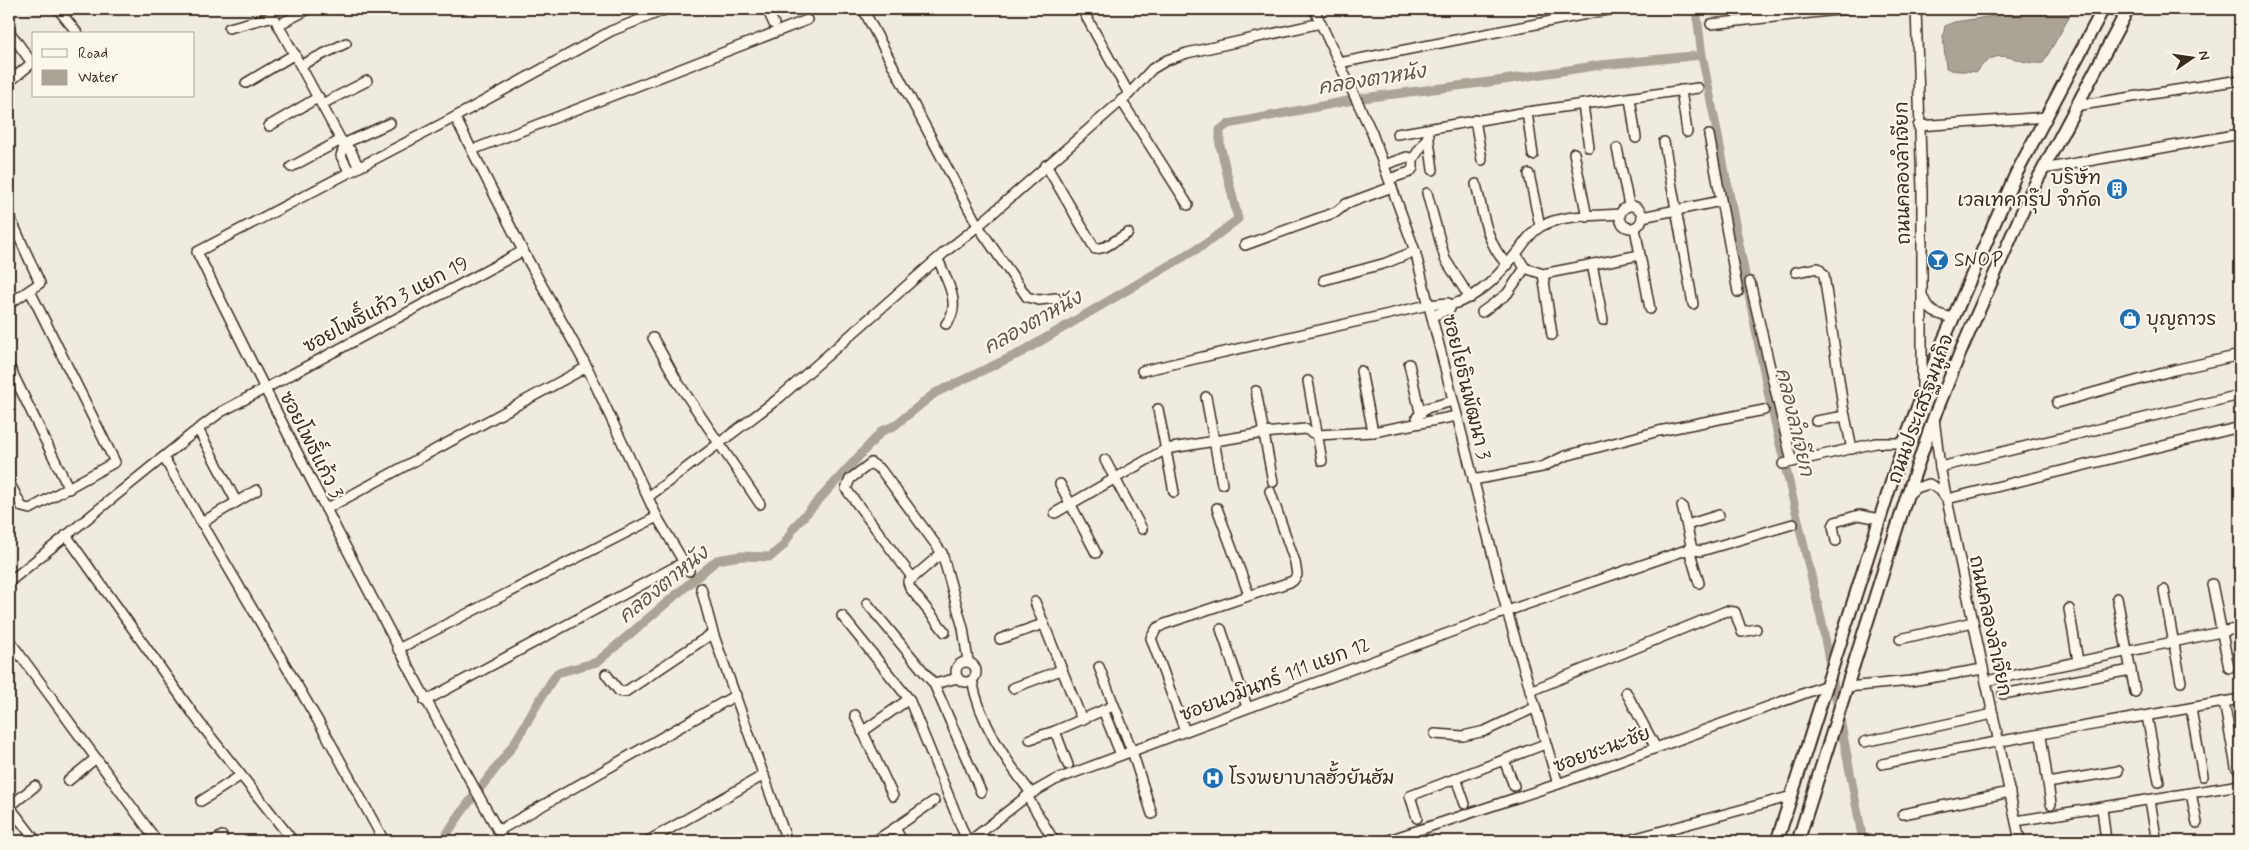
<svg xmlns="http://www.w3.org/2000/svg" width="2249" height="850" viewBox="0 0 2249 850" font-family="Mynerve,'Playpen Sans Thai',sans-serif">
	<rect width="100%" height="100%" fill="#f0ebe0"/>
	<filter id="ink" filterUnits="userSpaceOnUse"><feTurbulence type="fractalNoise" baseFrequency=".02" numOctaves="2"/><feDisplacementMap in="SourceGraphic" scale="10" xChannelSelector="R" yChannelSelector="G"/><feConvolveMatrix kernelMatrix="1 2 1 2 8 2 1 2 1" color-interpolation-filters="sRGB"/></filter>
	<g filter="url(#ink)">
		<path fill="#aca397" stroke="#7f7367" d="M2016,9H2074L2043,63C2014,66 2001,41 1976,72C1966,70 1956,73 1946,68L1943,36L1945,26L1954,22L1994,16Z"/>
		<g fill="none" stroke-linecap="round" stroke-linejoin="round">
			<g stroke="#aca397" stroke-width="9">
				<path d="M1696,9L1702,55L1769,397L1821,618L1863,841"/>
				<path d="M443,841C462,806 491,778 513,745C528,721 541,696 557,673L597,662L717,560L740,556L770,557L783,546L795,526L882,431L894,426L935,393L1022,352L1207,243L1238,219L1220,145V130L1228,124L1363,98L1497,81L1601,65L1702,55"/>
			</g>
			<g stroke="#3b2a1e" stroke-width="12">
				<g id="minor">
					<path d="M58,9L78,34"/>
					<path d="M767,9L774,24"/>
					<path d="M863,9L978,226L1027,297L1039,300L1056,298"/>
					<path d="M1082,9L1129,94"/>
					<path d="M1314,9L1372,133L1415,251L1507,611L1558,784"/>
					<path d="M1916,9L1922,189V391"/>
					<path d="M1711,24L1847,9"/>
					<path d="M278,25L309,9"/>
					<path d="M229,28L270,17L275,19L343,144L351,151L358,166"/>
					<path d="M9,31L32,63L9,82"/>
					<path d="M1339,63L1612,9"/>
					<path d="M301,65L346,43"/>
					<path d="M246,83L295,54"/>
					<path d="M1681,90L1687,132"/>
					<path d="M1630,98L1636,138"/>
					<path d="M1121,100L1188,205"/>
					<path d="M322,104L367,81"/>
					<path d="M1583,105L1589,147"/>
					<path d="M2075,106L2240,80"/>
					<path d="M1527,112L1533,155"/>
					<path d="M455,117L523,251L587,367L657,517L689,571"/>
					<path d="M1475,120L1482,160"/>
					<path d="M269,126L319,97"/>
					<path d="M1918,126L2047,117"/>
					<path d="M1428,133L1433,170"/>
					<path d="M1397,134L1527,112L1698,88"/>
					<path d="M1709,135L1738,292"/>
					<path d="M1664,142L1693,304"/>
					<path d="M343,144L390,123"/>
					<path d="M344,147L341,156L349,171"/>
					<path d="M1617,148L1629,205"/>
					<path d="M472,150L807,20"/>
					<path d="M1574,153L1587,217"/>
					<path d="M1046,165L1095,249L1105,247L1128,233"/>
					<path d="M1384,165L1407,157L1413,159"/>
					<path d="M291,167L341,140"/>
					<path d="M2043,169L2240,134"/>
					<path d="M1529,174L1540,226"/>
					<path d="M1389,179L1410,172L1413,168V159L1429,135"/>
					<path d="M1476,184C1483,212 1486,245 1508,265"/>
					<path d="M1427,193L1445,259L1470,298"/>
					<circle cx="1631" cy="217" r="11"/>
					<path d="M9,215L40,283L9,304"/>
					<path d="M1642,217L1721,201"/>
					<path d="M1635,228L1650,309"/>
					<path d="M1245,245L1336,212L1346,204L1392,187"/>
					<path d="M1516,254L1525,268L1543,274L1640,255"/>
					<path d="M938,259C946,280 963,305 946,324"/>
					<path d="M1592,264L1603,320"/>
					<path d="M1796,272L1818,268L1824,275L1843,407L1852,449"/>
					<path d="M1543,274L1552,335"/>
					<path d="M1324,280L1386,263L1415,251"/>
					<path d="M1750,282L1792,462"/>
					<path d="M1923,297C1929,313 1937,314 1953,318"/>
					<path d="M1482,312L1507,294L1525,268"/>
					<path d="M1432,316L1450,309L1451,305C1482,296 1499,275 1519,250C1525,242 1531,232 1540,227C1561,214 1596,216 1620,214"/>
					<path d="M653,338L677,381L760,504"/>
					<path d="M1409,364L1420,412"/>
					<path d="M9,366L69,489"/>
					<path d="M1142,371L1428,305L1448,303L1451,305"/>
					<path d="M1308,381L1322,461"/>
					<path d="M1256,391L1273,482"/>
					<path d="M1206,397L1222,484"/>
					<path d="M2057,403L2174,370L2240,355"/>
					<path d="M1158,409L1174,492"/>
					<path d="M1417,417L1427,408L1453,401"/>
					<path d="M1934,418L1940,467L2020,841"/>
					<path d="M1816,421L1845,416"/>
					<path d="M198,429L236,501"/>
					<path d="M1373,432L1457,416"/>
					<path d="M164,458L328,738L384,841"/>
					<path d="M1105,460L1142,529"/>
					<path d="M1783,464L1876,443H1904"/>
					<path d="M1940,467L2240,395"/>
					<path d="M1473,480L1542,467L1565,456L1659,431L1764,410"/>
					<path d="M9,482L22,507L30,509L115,462L30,291"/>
					<path d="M1060,484L1096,553"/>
					<path d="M1907,496L1916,488L1929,484L1940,490L1945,497"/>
					<path d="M648,497L779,398L945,252L978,226L1129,94L1152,69L1167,60L1187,53L1321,23"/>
					<path d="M1947,499L2240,427"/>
					<path d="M1682,506L1692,549"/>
					<path d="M1217,508L1249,595"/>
					<path d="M326,509L587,367"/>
					<path d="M1055,513L1166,449L1264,433L1305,429L1317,435L1373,432L1361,371"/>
					<path d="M201,523L257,490"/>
					<path d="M1687,525L1719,515"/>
					<path d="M66,535L199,722L293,841"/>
					<path d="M1836,541L1833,526L1835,522L1859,515L1880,519"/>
					<path d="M1689,549L1699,583"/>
					<path d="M942,553L908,582L910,588L945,632"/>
					<path d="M912,577L846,489L850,479L871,463L881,470L942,553L963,628L968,661"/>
					<path d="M9,582L193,433L221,412L523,251"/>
					<path d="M2212,584L2229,668"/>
					<path d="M701,588L713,633L787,841"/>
					<path d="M2164,590L2181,682"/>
					<path d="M2117,598L2135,692"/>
					<path d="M1035,602L1082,720"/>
					<path d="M867,603L934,684L981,792"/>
					<path d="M2069,609L2078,661"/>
					<path d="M842,616L909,699L967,841"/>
					<path d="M1221,629L1247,707"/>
					<path d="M1000,639L1043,624"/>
					<path d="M1900,639L1973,622"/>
					<path d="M9,640L157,841"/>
					<path d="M398,649L657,517"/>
					<circle cx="966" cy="672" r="10"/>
					<path d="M1099,667L1132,751L1152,814"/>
					<path d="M606,674L619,691L625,692L713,633"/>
					<path d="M972,680C980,723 1005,759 1031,793"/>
					<path d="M1986,681L2240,628"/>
					<path d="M934,684L958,678"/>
					<path d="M1847,687L1911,681L1983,669"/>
					<path d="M1013,688L1061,670"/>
					<path d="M1530,691L1726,611L1735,612L1742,632L1756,629"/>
					<path d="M1626,692L1656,748"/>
					<path d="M2003,694L2131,670"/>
					<path d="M425,701L684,562"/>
					<path d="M2224,702L2236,767"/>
					<path d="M2191,709L2203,776"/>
					<path d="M1103,710L1121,755"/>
					<path d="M855,715L893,796"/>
					<path d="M2147,716L2159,782"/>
					<path d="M1055,731L1068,765"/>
					<path d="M1185,731L1151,638L1157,628L1165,624L1293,581L1297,575L1295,562L1270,491"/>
					<path d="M862,732L909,699"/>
					<path d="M1435,734L1463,736L1485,731L1534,708"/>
					<path d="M2041,736L2051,804"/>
					<path d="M1030,739L1055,731L1113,706"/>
					<path d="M1864,742L1993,714"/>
					<path d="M1504,760L1514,786"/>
					<path d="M1882,764C2001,739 2121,721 2240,699"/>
					<path d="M1456,778L1465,804"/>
					<path d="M68,781L96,758"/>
					<path d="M2048,783L2118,771"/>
					<path d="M2191,793L2197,823"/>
					<path d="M1027,796L1054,841"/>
					<path d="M2150,800L2156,837"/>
					<path d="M201,801L240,776"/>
					<path d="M9,806L36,841"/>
					<path d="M9,807L35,786"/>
					<path d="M2102,808L2106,841"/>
					<path d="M1903,814L2010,792"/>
					<path d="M1417,818L1410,796L1545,744"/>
					<path d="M2016,821L2240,785"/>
					<path d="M498,831L736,695"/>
					<path d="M214,841L222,836"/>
					<path d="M504,841C395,648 295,451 197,252L455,117L611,31L667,9"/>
					<path d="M648,841L764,775"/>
					<path d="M875,841L895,828"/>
					<path d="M902,841L895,828L934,801"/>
					<path d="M970,841L1027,796L1055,780L1507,611L1689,549L1701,551L1793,524"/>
					<path d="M1386,841L1558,784L1827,685"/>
					<path d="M1625,841L1792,796"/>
				</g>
			</g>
			<g stroke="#3b2a1e" stroke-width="15">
				<g id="major">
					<path d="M1777,841L1904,443L1938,353L2015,176L2103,9"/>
					<path d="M1798,841L1907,496L1934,417L1960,353L2031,192L2128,9"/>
				</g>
			</g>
			<use href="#minor" stroke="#fbf7ec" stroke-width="9"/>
			<use href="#major" stroke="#fbf7ec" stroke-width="11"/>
		</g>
	</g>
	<defs>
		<g id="building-disc" transform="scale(1.125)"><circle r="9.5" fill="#1f6fb2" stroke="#fbf7ec"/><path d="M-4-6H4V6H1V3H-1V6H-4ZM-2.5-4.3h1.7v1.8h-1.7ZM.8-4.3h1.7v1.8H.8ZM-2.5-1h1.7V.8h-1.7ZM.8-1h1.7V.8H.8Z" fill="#fff"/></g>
		<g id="bar-disc" transform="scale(1.125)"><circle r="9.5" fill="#1f6fb2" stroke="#fbf7ec"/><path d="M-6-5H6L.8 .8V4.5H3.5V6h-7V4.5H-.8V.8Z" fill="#fff"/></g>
		<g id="shop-disc" transform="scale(1.125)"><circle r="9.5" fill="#1f6fb2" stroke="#fbf7ec"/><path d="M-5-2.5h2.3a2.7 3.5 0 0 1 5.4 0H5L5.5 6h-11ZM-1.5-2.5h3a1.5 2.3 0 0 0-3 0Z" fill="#fff"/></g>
		<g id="hospital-disc" transform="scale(1.125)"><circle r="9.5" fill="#1f6fb2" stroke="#fbf7ec"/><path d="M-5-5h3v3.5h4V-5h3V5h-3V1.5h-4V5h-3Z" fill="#fff"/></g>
	</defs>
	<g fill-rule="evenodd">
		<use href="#building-disc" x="2117" y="189"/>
		<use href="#bar-disc" x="1938" y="260"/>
		<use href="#shop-disc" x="2130" y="319"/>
		<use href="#hospital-disc" x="1213" y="778"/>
	</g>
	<g text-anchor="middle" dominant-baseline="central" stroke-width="4.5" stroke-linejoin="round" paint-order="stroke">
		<g font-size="19" fill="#3b2a1e" stroke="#fbf7ec">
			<text transform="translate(1903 173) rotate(-91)">ถนนคลองลำเจียก</text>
			<text transform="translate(386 305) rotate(-28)">ซอยโพธิ์แก้ว 3 แยก 19</text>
			<text transform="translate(1466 387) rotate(76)">ซอยโยธินพัฒนา 3</text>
			<text transform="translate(1921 409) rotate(-70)">ถนนประเสริฐมนูกิจ</text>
			<text transform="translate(311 445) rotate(63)">ซอยโพธิ์แก้ว 3</text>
			<text transform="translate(1990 626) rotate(78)">ถนนคลองลำเจียก</text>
			<text transform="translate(1275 680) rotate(-21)">ซอยนวมินทร์ 111 แยก 12</text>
			<text transform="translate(1602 750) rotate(-20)">ซอยชะนะชัย</text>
		</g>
		<g font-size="19" fill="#3b2a1e" stroke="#fbf7ec" text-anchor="start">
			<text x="2101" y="178" text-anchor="end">บริษัท<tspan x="2101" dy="22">เวลเทคกรุ๊ป จำกัด</tspan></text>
			<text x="1954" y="260">SNOP</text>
			<text x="2146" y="319">บุญถาวร</text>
			<text x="1229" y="778">โรงพยาบาลฮั้วยันฮัม</text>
		</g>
		<g font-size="20" font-style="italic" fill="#635448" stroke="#fbf7ec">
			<text transform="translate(1372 80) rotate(-9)">คลองตาหนัง</text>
			<text transform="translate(1033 323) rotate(-29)">คลองตาหนัง</text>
			<text transform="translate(1794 422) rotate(77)">คลองลำเจียก</text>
			<text transform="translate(664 585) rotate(-39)">คลองตาหนัง</text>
		</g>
	</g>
	<rect width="2249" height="850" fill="none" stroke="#fbf7ec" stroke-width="30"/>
	<rect x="15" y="15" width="2219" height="820" fill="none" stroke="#3b2a1e" stroke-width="2" filter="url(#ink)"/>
	<rect x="32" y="32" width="162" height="65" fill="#fbf7ec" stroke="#aea59a"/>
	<rect x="42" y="49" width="25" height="8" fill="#fbf7ec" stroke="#aea59a"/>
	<text x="78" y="58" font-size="15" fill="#3b2a1e">Road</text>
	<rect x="42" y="70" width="25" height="15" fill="#aca397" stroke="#aea59a"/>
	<text x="78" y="82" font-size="15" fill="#3b2a1e">Water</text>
	<g transform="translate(2192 58) rotate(77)" stroke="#fbf7ec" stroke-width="4" paint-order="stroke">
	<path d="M0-4L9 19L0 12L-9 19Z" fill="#3b2a1e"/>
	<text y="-8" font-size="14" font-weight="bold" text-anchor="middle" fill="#3b2a1e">N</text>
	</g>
</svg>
